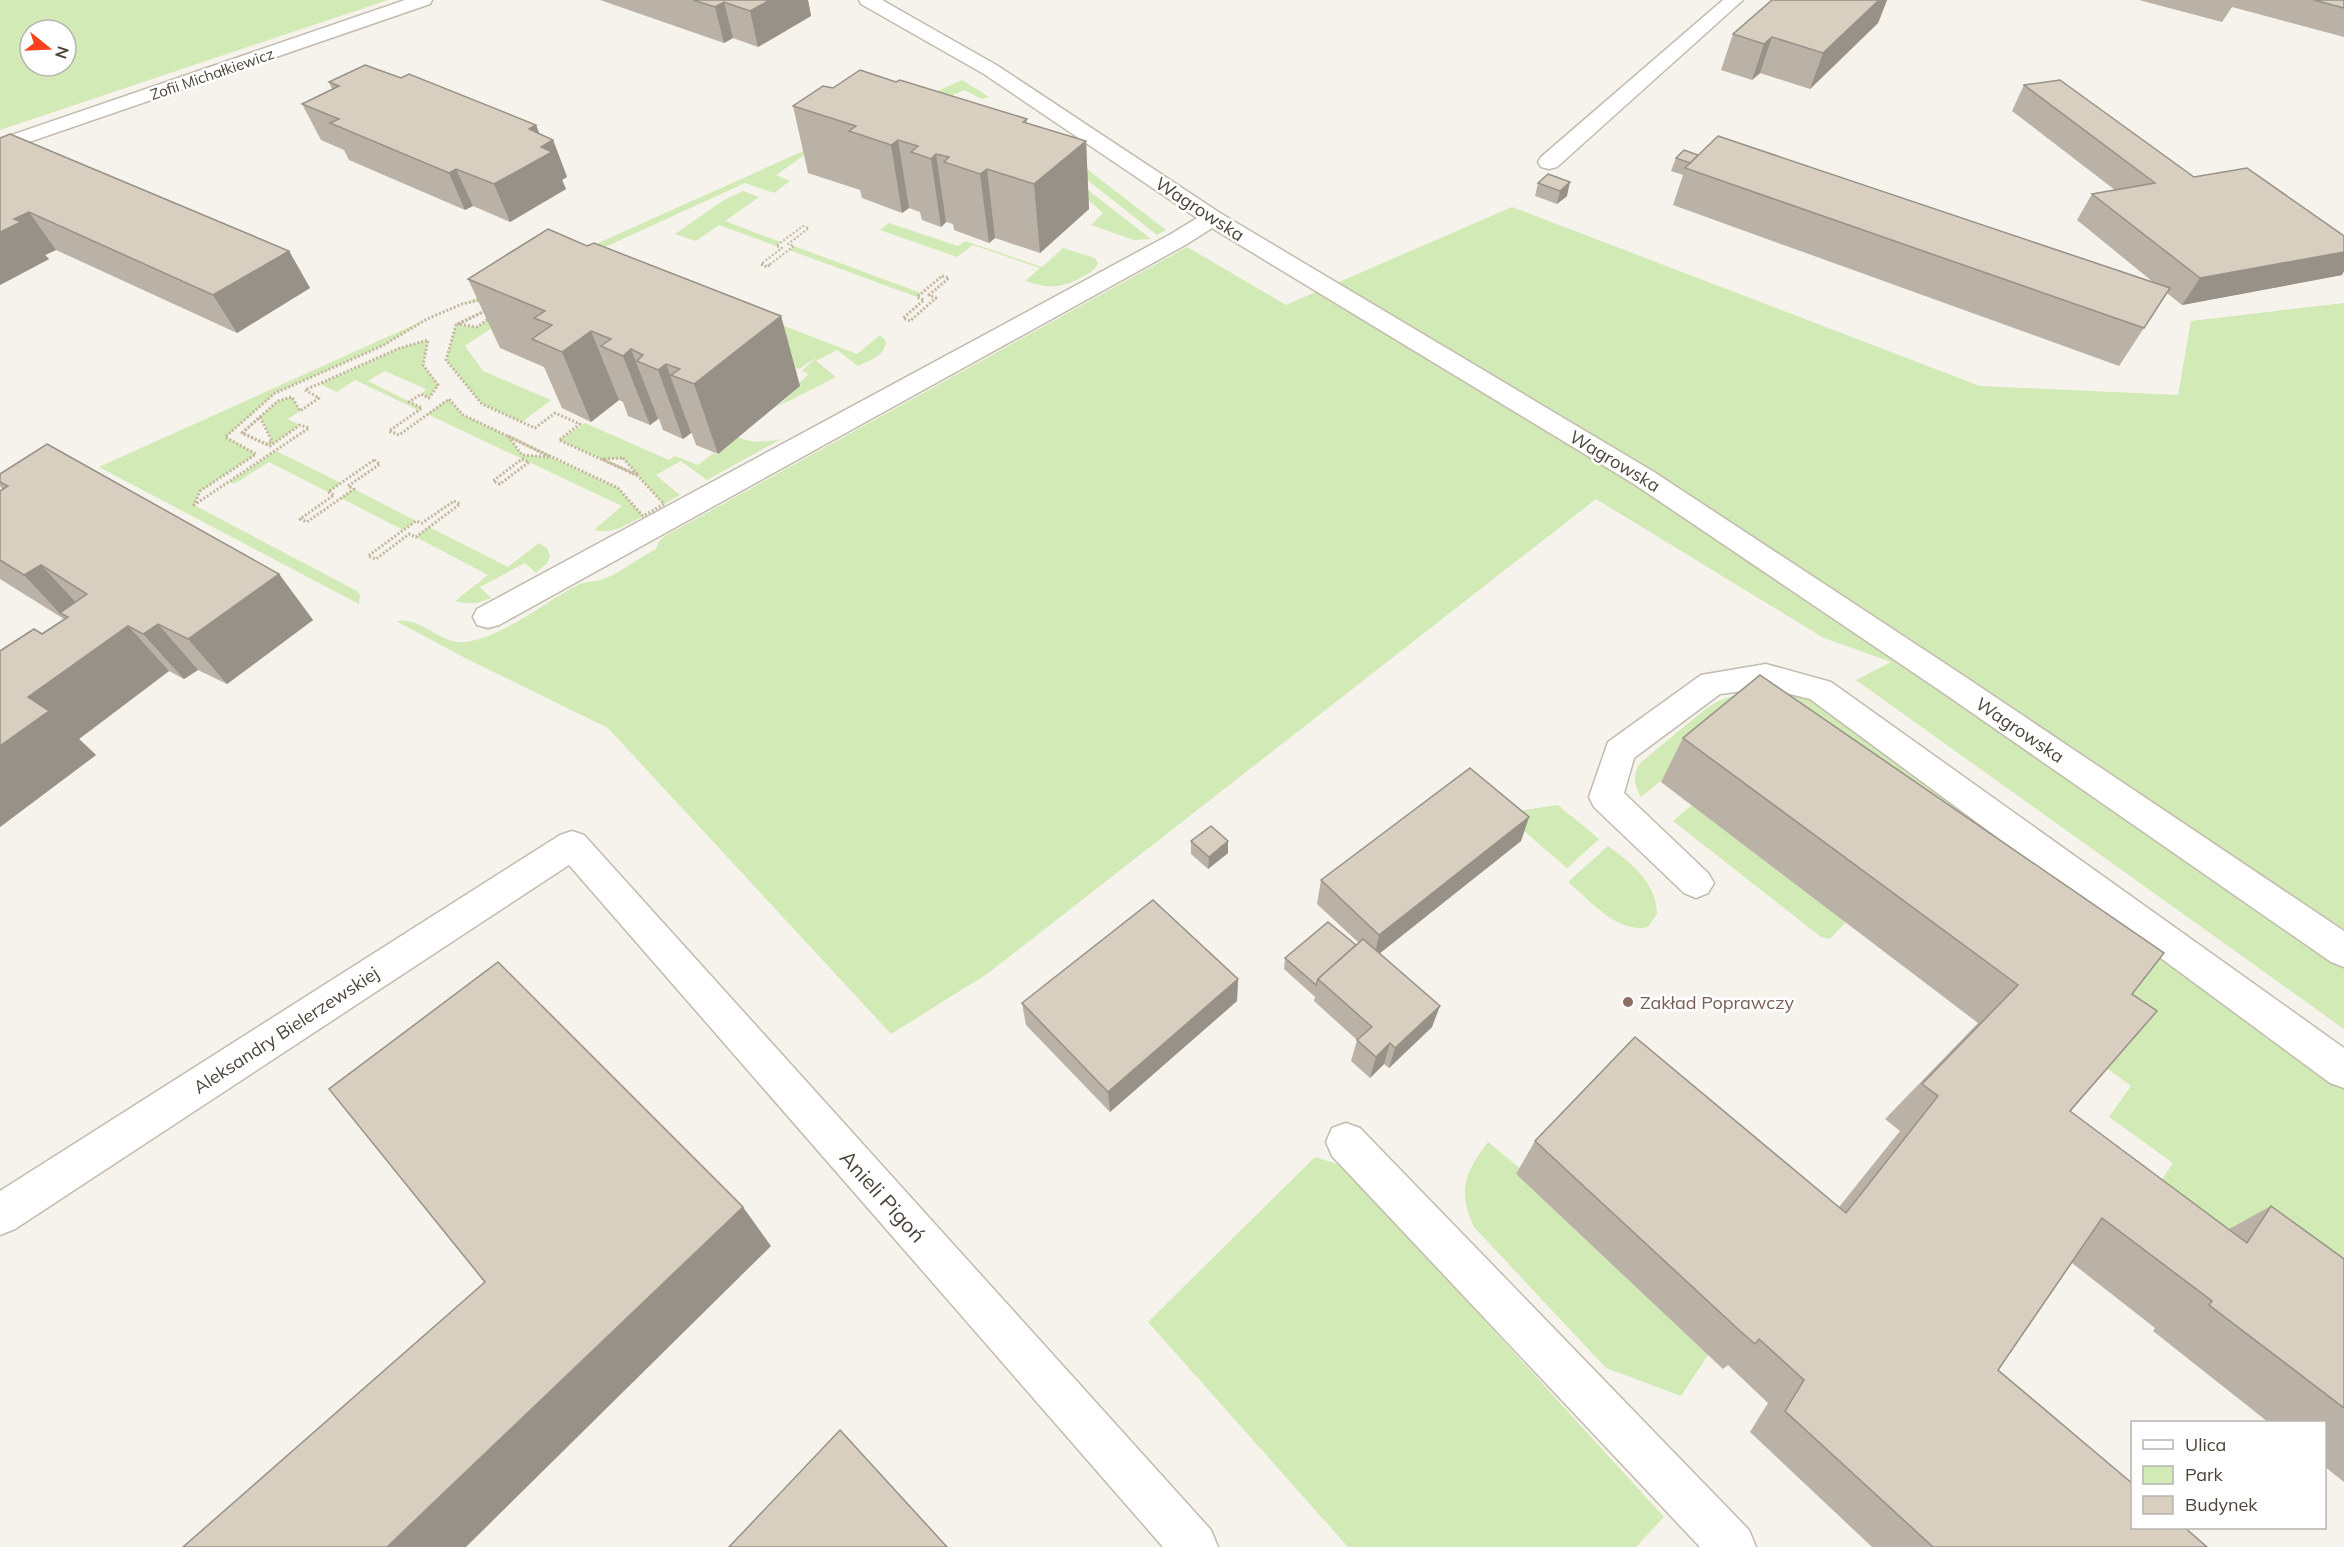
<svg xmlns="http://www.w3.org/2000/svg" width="2344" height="1547" viewBox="0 0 2344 1547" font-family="Mulish,sans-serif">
	<rect width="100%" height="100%" fill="#f6f3ec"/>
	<g fill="#d2eab5" fill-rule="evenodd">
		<path d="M0,0H388L0,130ZM30,30H66V66H30Z"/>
		<path d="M962,80L989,97L982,99L964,90L907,116L816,147L776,175L790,181L774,193L745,183L496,297L462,304Z"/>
		<path d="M1031,126L1166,230L1157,235L1023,129Z"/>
		<path d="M1074,179L1151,239L1134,240L1091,225L1103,213L1076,189Z"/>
		<path d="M743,191L759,197L725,221L781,242L776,246L719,225L696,241L675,234L724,200Z"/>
		<path d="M1512,207L1980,386L2178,395L2191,321L2344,303V1029L1856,680L1891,662L1824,638L1596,499L987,974L891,1034L608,728L467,659L396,621C421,616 439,644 464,642C503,638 544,602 578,585C586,581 592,582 600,580C614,577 642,556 656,549L659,541L665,536L1187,247L1286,305Z"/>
		<path d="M889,223L958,246L965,241L1042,267L1063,248L1095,258L1098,263C1095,271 1088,274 1080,278C1060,289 1046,288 1025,281L1040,268L973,245L957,257L880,230Z"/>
		<path d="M794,246L921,293L917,297L789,250Z"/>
		<path d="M609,253L624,259L619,262L608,258L585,273L616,286L639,270L857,354L880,335L886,341C885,356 870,360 858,366L837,350L816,361L836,377L777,407L801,385L799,383L809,374L802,371L817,357L799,369L567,277L465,346L483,371L551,400L522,422L482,404L446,360L456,325L477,327L533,287Z"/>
		<path d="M427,319L382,346L275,393L226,437L256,454L200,491L194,505L357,591L360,595L359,604L99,467Z"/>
		<path d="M428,340L423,365L438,385L429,398L421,394L426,389L385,371L368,381L422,408L418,410L355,380L337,392L320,384L400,348Z"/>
		<path d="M292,397L300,411L288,419L300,425L270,446L266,444L272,440L260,417L278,401Z"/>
		<path d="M449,399L463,415L508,436L522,455L550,457L618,488L643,516C627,524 613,535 594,530L622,506L427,414Z"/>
		<path d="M585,423L669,460L675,456L698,465L713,453L717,455L738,437C753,444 766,442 781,439L707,480L681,461L656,475L680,495L664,504L623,459H602L559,440Z"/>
		<path d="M276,451L341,483L328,492L269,462L234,484L229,482Z"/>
		<path d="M354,489L416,521L403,530L341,498Z"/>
		<path d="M429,527L508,567L539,543L547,548L550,555L548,562L536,573L525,563L480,587L491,598C477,604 469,605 455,601L488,575L416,537Z"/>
		<path d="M1785,693L1816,701L2344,1086V1334L2130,1226L2173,1163L2109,1117L2131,1086L2097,1061L1736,720L1641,797C1634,784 1632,776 1640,763L1708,707L1721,700L1736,695Z"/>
		<path d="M1558,805L1599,839L1567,868L1503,813Z"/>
		<path d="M1692,805L1846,922L1830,939L1821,937L1673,821Z"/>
		<path d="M1608,846C1631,863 1657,883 1657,914L1648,927C1617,934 1590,900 1568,882Z"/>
		<path d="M1488,1142L1521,1169L1516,1174L1708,1355L1681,1396L1606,1368L1474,1227C1457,1191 1465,1172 1488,1142Z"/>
		<path d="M1315,1157L1344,1166L1664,1517L1636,1547H1348L1148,1322Z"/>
	</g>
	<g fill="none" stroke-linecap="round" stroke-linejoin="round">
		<g stroke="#c2bbae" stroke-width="3">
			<g id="minor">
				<path d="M405,0H432L430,4L0,152V139Z"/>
				<path d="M859,0H882L998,66L1220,213L1654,472L1964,676L2344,931V967L2331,962L1942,692L1634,484L1212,228L1187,244L499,625L488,628L477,625L473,617L477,609L1171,234L1197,218L984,74L861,4Z"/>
				<path d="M1723,0H1743L1557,167L1549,169L1541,167L1538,162L1541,157Z"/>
				<path d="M1766,664L1831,682L2344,1048V1088L2330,1083L1810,699L1766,688L1720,694L1634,758L1624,793L1708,873L1714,883L1708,893L1696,898L1684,893L1594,807L1589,797L1608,742L1701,675Z"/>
				<path d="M572,831L584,835L1211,1530L1218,1547H1163L569,865L15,1229L0,1235V1191L560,835Z"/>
				<path d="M1346,1123L1360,1128L1749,1530L1756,1547H1700L1332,1156L1326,1142L1332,1128Z"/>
			</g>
		</g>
		<g stroke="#c4b79f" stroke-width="2" stroke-dasharray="2 2" stroke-linecap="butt">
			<path d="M564,265L592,252L598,257L581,265"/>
			<path d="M763,265L761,264L782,248L776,246L803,226L809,228L788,244L794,246L769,265"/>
		</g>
		<g stroke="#c4b79f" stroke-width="3" stroke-dasharray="2 2" stroke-linecap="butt">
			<path d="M567,264L496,297L462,304L427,319L382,346L275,393L225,437L256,454L200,491L194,505L309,428L300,425L270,446L242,433L278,401L292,397L300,411L319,398L305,390L400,348L428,340L423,365L438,385L429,398L421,394L409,402L422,408L389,431L399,435L449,399L463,415L618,488L643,516L664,504L638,476L559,440L580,424L555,413L535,428L482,404L446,360L456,325L584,264"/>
			<path d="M761,264L767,267L771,264"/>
			<path d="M942,276L949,278L929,295L936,298L910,321L903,318L924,300L917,297Z"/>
			<path d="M533,287L477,327L458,324Z"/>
			<path d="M260,417L272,441L266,444L242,433Z"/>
			<path d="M508,436L550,457L522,455Z"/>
			<path d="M623,458L638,475L602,459Z"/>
			<path d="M522,459L529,462L500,484L493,481Z"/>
			<path d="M374,460L380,464L348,486L354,489L307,522L300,519L334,495L328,492Z"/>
			<path d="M454,501L460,504L416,537L409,534L376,559L368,556L416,521L422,523Z"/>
		</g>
		<use href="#minor" fill="#fff" fill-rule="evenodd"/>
	</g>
	<g fill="#bab2a6">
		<path d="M600,0H808L811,16L758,47L733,38L724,43Z"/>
		<path d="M1772,0H1887L1878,23L1810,89L1760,73L1752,80L1721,70L1733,34Z"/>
		<path d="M2139,0H2344V37L2232,7L2222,22Z"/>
		<path d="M401,78L536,125L539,133L553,140L567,177L562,180L566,189L510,222L473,206L465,210L349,160L344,150L321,140L302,104L332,89L329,82Z"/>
		<path d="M896,82L1027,119V123L1086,141L1089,209L1040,253L995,238L989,243L954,230L953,224L946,222L941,227L922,220L920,212L909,208L902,213L862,198L860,190L808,173L793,106L833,88Z"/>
		<path d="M2024,85L2194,177L2344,236V271L2342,275L2182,305L2167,293L2119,366L1673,205L1683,175L1671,171L1676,158L1698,155L2153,282L2077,220L2092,194L2115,190L2012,111Z"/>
		<path d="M0,138L289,251L310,288L237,333L56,250L45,255L49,259L0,285Z"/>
		<path d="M1548,174L1567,196L1557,204L1535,196L1538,183Z"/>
		<path d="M587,246L781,316L800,386L718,454L696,445L692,434L691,433L683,439L663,430L659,419H658L650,425L628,416L623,402L619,400L591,422L562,408L544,367L500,348L468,279Z"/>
		<path d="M0,474L279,574L313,620L227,684L198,670L184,679L169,671L79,739L96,755L0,827L42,634L64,619L0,579V491L2,489L0,486Z"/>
		<path d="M1683,738L2132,994L2070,1111L2229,1229L2271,1206L2344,1259V1482L2325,1467V1422H2268L2153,1331L2155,1328L2072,1263L1998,1370L2207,1547H1872L1750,1432L1768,1403L1728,1365L1723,1369L1708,1355L1516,1174L1535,1141L1839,1207L1900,1131L1885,1119L1978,1023L1661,782Z"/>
		<path d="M1529,817L1521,841L1379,953L1432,1027L1389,1068L1384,1064L1370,1078L1351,1061L1357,1040L1314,1001L1315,996H1314L1284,969L1285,958L1356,945L1359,943L1317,904L1321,880Z"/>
		<path d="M1191,841L1228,853L1208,869L1191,854Z"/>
		<path d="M1238,979L1237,1001L1110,1112L1026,1025L1022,1003Z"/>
	</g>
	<g fill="#979187">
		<path d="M770,0H808L811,16L758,47L750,11Z"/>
		<path d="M1879,0H1887L1878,23L1810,89L1823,53Z"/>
		<path d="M724,2L733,38L724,43L715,7Z"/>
		<path d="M1772,37L1760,73L1752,80L1764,44Z"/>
		<path d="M536,125L544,146L553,140L567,177L562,180L566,189L510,222L494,184L529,129Z"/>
		<path d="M898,140L909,208L902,213L891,145Z"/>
		<path d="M1086,141L1089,209L1040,253L1034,184Z"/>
		<path d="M936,154L946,222L941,227L931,159Z"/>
		<path d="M456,169L473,206L465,210L449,173Z"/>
		<path d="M987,169L995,238L989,243L980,174Z"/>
		<path d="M1570,182L1567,196L1557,204L1560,191Z"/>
		<path d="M29,212L56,250L45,255L49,259L0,285V232L14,219Z"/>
		<path d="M289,251L310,288L237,333L213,295Z"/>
		<path d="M2344,252V271L2342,275L2182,305L2200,278Z"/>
		<path d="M781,316L800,386L718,454L694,384Z"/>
		<path d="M591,331L619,400L591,422L562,352Z"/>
		<path d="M631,349L658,419L650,425L623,356Z"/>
		<path d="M666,364L691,433L683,439L658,370Z"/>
		<path d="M41,565L84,611L60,613L68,622L24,575Z"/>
		<path d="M279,574L313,620L227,684L188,639Z"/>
		<path d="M158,624L198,670L184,679L143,634Z"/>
		<path d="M128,626L169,671L79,739L96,755L0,827V746L28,697Z"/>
		<path d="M1529,817L1521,841L1374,958L1379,935Z"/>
		<path d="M1228,841V853L1208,869L1209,857Z"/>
		<path d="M1238,979L1237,1001L1110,1112L1108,1092Z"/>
		<path d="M1440,1006L1432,1027L1389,1068L1395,1048Z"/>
		<path d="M1390,1043L1384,1064L1370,1078L1376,1057Z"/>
		<path d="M743,1207L771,1246L466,1547H387Z"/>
	</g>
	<g fill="#d8cfc1" stroke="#979187" stroke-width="1.5">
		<path d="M693,0H770L750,11L724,2L715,7Z"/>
		<path d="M1772,0H1879L1823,53L1772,37L1764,44L1733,34Z"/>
		<path d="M2314,0H2344V8Z"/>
		<path d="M365,65L401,78L409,74L536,125L529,129L553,140L541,147L552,152L494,184L456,169L449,173L330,123L339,119L302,104L339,86L329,82Z"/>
		<path d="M860,70L896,82L900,80L1027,119L1023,122L1086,141L1034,184L987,169L980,174L944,162L949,157L936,154L931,159L911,152L918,146L898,140L891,145L849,131L856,126L793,106L823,86L833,88Z"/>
		<path d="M2060,80L2194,177L2247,168L2344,236V252L2200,278L2092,194L2155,183L2024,85Z"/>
		<path d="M10,134L289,251L213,295L29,212L14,219L21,222L0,232V138Z"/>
		<path d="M1718,136L2170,288L2144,328L1685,168Z"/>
		<path d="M1684,150L1698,155L1690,163L1676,158Z"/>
		<path d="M1548,174L1570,182L1560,191L1538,183Z"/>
		<path d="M548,229L587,246L594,243L781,316L694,384L671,375L680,369L666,364L658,370L637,361L643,355L631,349L623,356L601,346L611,339L591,331L562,352L532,339L552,325L534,318L545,311L468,279Z"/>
		<path d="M47,444L279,574L188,639L158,624L143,634L128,626L28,697L49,711L0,746V651L34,629L42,634L68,617L60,613L87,594L41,565L24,575L0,560V491L8,486L0,482V474Z"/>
		<path d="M1760,675L2164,953L2132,994L2157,1011L2070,1111L2247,1243L2271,1206L2344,1259V1408L2209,1305L2212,1301L2102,1218L1998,1370L2133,1484V1527H2184L2207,1547H1933L1785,1411L1804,1380L1759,1339L1755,1344L1739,1330L1535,1141L1635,1037L1846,1213L1938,1096L1922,1084L2018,985L1683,738Z"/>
		<path d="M1470,768L1529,817L1379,935L1321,880Z"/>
		<path d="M1211,826L1228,841L1209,857L1191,841Z"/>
		<path d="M1153,900L1238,979L1108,1092L1022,1003Z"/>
		<path d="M1328,922L1356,945L1318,979L1316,985L1285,958Z"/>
		<path d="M1363,939L1440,1006L1395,1048L1390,1043L1376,1057L1357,1040L1372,1027L1318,979Z"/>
		<path d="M498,962L743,1207L387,1547H183L485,1282L329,1089Z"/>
		<path d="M840,1430L947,1547H729Z"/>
	</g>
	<circle fill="#8d6e63" stroke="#fff" stroke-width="2" cx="1628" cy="1002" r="6"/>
	<g text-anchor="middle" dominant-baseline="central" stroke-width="5" stroke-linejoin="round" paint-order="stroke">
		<g font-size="15" fill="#4b4439" stroke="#fff">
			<text transform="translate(212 74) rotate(-19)">Zofii Michałkiewicz</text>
		</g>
		<g font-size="18" fill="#4b4439" stroke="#fff">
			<text transform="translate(1200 209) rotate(33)">Wagrowska</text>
			<text transform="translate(1615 461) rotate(31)">Wagrowska</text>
			<text transform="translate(2020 730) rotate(34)">Wagrowska</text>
			<text transform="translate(286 1030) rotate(-33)">Aleksandry Bielerzewskiej</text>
		</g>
		<g font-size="18" fill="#785e54" stroke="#fff" text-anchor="start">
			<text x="1640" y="1002">Zakład Poprawczy</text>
		</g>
		<g font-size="21" fill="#4b4439" stroke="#fff">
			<text transform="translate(883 1196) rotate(48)">Anieli Pigoń</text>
		</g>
	</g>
	<rect x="2131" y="1421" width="195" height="108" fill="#ffffff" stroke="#b7b4b0" stroke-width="1.5"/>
	<rect x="2143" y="1440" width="30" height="9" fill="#ffffff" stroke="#b7b4b0" stroke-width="1.5"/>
	<text x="2185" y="1451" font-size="18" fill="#4b4439">Ulica</text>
	<rect x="2143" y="1466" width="30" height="18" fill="#d2eab5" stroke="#b7b4b0" stroke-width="1.5"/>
	<text x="2185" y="1481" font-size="18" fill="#4b4439">Park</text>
	<rect x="2143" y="1496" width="30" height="18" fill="#d8cfc1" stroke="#b7b4b0" stroke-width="1.5"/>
	<text x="2185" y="1511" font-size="18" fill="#4b4439">Budynek</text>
	<g transform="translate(48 48) rotate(108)"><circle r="28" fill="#ffffff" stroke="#b7b4b0" stroke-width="1.5"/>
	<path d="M0-4.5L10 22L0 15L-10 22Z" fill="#fc3f1d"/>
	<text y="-9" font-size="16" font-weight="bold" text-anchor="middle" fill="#4b4439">N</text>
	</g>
</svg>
